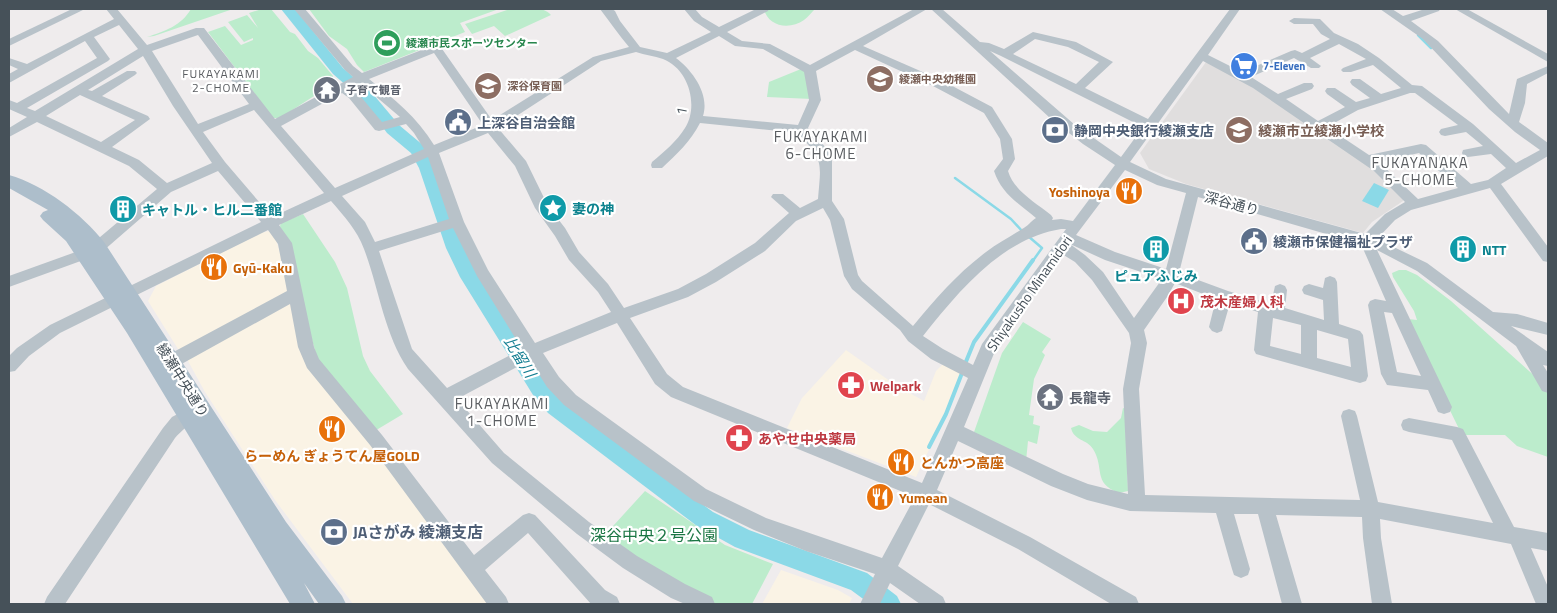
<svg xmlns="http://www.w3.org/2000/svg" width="1557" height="613" viewBox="0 0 1557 613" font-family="'Titillium Web','Noto Sans JP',sans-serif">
	<rect width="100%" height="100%" fill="#efeced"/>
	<g fill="#faf3e5">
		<path d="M269,231L276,240L281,256L297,324L499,604H353L275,500L205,392L182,350L178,349L148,301L156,286L261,233Z"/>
		<path d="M846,350L897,386L924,401L936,371L944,363L961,371L946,414L916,477L787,428L802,398Z"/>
		<path d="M781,570L838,590L852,598L849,604H762Z"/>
	</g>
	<path fill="#e0dede" d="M1206,62L1249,85L1365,161L1403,198V201L1372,222L1363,233L1186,184L1149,169L1140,153Z"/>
	<g fill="#bceccc">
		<path d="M191,9H233L154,36L147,37C165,31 181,26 191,9Z"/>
		<path d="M262,9H271L290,32L295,34L308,51L318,58L333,76V83L331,85L280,118H273L208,32L225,26L241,45L253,40V38L244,42L228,22L247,15L258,28L249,13Z"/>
		<path d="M309,9H499L460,23L465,32L364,72L357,65L347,49L329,36Z"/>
		<path d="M510,9C521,9 544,5 551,15L505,36L494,26L472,34L465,24Z"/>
		<path d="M764,9H815C812,12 808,17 804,20C790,30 768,27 764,9Z"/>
		<path d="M801,69L806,72L812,99L767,97L769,82Z"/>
		<path d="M303,214L335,262L347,288L363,356L370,371L403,414L373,432L318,361L280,226L281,223Z"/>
		<path d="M1399,270H1406L1417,275L1451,301L1548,388V457L1517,446L1505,435H1462L1419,347L1408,319L1417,320L1414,311L1393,277L1392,273Z"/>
		<path d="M1023,322L1051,339L1042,352L1045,355L1034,379L1029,415L1034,416L1033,424L1040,426L1037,444L1028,441L1026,461L974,432L1002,353Z"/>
		<path d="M1123,408L1125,409L1128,491L1119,493C1092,483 1105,468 1093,449C1087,439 1074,441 1071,428L1079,425L1093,431L1107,432L1121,418Z"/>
		<path d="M645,491L725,545L773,564L752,604H716L678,584L603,537Z"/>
	</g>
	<path fill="#8bd9e7" d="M1374,183L1389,190L1378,208L1362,201Z"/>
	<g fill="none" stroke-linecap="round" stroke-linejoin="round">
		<g stroke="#8bd9e7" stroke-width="2.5">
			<path d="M1418,35L1431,48"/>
			<path d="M955,178L1011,219L1023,232"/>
			<path d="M1028,236L1042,248L1032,262"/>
		</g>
		<g stroke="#8bd9e7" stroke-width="4">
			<path d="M965,364L974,342L1033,260"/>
			<path d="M929,447L946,414L962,373"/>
		</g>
		<path fill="#8bd9e7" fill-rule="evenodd" d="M281,9H295L343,68L373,94L399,125L424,146L435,168L464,248L477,274L547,383L562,401L713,512L749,530L867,573L897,596L901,604H870L851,590L735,547L697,526L548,413L533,395L460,277L446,248L419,168L411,153L387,133L363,100L333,74Z"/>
		<g fill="#b8c2c9" fill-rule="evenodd">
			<path d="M72,9H85L9,46V39Z"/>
			<path d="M106,9H117L147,45L196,28H204L275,119L353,77L345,70L294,9H305L353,66L362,73L432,46H440L492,120L593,57L629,47C619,35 609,21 600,9H612L615,11L620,21L640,47L667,53L711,32L694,21L684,9H695L702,17L719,27L756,9H769L768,11L727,32L742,41L770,44L810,65L914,9H927L863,46L941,80L992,107L1012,139L1015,159L1008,171C1014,191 1035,202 1051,215L1053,218L1052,220L1061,219L1073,221L1115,165L1083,144L1050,118L931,9H942L980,42L989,43L1004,49L1033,32L1076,42L1113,62L1085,88L1148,119L1230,9H1240L1208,55L1242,72L1291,51L1295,50L1302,53L1330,39L1321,34L1313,24H1294L1289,21L1294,18L1320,19L1334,33L1358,44L1379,58L1412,85L1422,86L1473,124L1516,163L1540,150L1515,132L1489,109L1423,39L1380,9H1392L1403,16L1425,9H1440L1439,11L1411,21L1438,41L1509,114L1517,79L1548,66V73L1527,84L1525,103L1519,122L1548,143V156L1501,184L1548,247V262L1543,261L1490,188L1411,210L1395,220L1377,239L1427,263L1493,312L1517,314L1548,323V335L1511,326L1548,352V366L1543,365L1548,373V393L1542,391L1516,346L1417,271L1377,250L1452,407L1450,412L1444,414L1438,412L1428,390L1387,385L1381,374L1368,305L1370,301L1375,299L1386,301L1361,244L1198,197L1179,273L1228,291L1271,304L1275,286L1280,284L1285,286L1287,290L1285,308L1324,320L1323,300L1304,294L1302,290L1304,286L1309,284L1323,288L1325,278L1330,276L1335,278L1337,282L1339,324L1360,331L1363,335L1368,376L1366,381L1360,383L1256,354L1254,350L1258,312L1230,303L1222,331L1217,333L1212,331L1209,327L1216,299L1175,283L1167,297L1144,330L1147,343L1139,389L1145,495L1360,500L1341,416L1343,411L1349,409L1355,411L1357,416L1378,502L1493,523L1452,440L1409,432L1403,430L1401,425L1403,420L1409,418L1457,427L1463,429L1514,527L1548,533V551L1531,548L1548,587V604H1536L1511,544L1380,519L1381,538L1392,604H1372L1363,538L1362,517L1276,515L1302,604H1282L1258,514H1234L1250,569L1248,575L1241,578L1234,575L1232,569L1216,513L1130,511L1087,500L1051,486L958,441L937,490L1030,537L1136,597L1139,604H1111L1018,549L929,504L898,566L943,597L946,604H920L890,583L880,604H860L875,574L806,551L754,530L694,501L564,405L547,387L530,360L457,399L504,453L589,522L637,556L685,584L712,597L715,604H685L671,598L623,568L577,534L492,463L408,369C384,334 379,288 364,249C357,230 344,216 331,201L279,225L292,243L314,347L319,359L382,435L474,555L523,515L529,513L535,515L605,590L617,597L620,604H591L528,533L485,570L506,597L509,604H487L370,445L307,368L298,347L290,304L178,366L172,367L166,366L164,361L166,356L287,291L278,244L268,230L60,333L29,356L15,371L9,372V356L17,348L50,325L261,222L218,171L171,192L103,251L98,252L93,251L91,247L93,243L157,189L129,166L37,122L9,137V128L27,117L9,109V100L17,103L97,58L85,41L9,83V74L18,69L9,65V58L27,64L114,19ZM119,25L138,49L35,111L27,108L108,61L110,59L94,37ZM198,35L249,104L198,124L152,51ZM719,36L735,46L763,49L804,72L809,100L798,125L703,116C710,94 692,70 676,58ZM1035,39L1068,47L1099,62L1076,84L1013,54ZM1339,44L1366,59L1343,68L1341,70L1343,72H1351L1373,65L1401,88L1381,94L1360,79H1352L1350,82L1352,85L1370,98L1356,102L1335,88H1327L1325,91L1327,94L1345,107L1318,121L1286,99L1312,89L1314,86L1312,83H1304L1278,94L1251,77L1294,58L1311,68H1319L1321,66L1310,58ZM855,50L933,86L984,113L1000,139L1003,159L994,171C1001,193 1019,204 1036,218C1031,221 1027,227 1022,229C1010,237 998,243 986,252C958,273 936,298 913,326L862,281L858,275L844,219L832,201V161L828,150L808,128L821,100L816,71ZM990,51L1001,56L1143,127L1121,157L1075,125ZM636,52C645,55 654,56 663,59C689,69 699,106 685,128C677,141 664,152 652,162L651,165L652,168H662C676,155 691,141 700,123L798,133C824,162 821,161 818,199L800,208L783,194H773L771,197L789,213L755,243L706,274L678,289L624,308L608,284L579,252L565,228L548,206L526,161L498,128L601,61ZM434,53L483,125L434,145C417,117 394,99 369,79ZM143,56L173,106L212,163L167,183L139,160L112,147L150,119L148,116L102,96L135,75L137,73L135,71H127L92,91L88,90ZM1203,61L1253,88L1374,171L1405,202L1385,214L1365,234L1166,179L1130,162ZM360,83L400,117L382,122L357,92L351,88ZM342,93L349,98L375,130L379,131L406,124L414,133L424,149L335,188L281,126ZM1410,93H1415L1458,125L1441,129L1439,132L1441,135L1445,136L1466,132L1483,146L1463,150L1462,153L1463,156L1468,157L1491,154L1506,168L1488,180L1471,184L1426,145L1421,144L1369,155L1327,127L1358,110ZM80,95L135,120L101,142L46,116ZM254,110L324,193L272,217L225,162L203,132ZM488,133L515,166L535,208L555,236L569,260L598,292L611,312L535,343L488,270L464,222L439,153ZM1419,153L1458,188L1418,199L1379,162ZM428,157L449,219L375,242L365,222L342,196ZM1125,170L1157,185L1186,193L1166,269L1115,252L1076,235ZM823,208L830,220L844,276L852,289L900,330L908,341L931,359L968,378L922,483L683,387L667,374L630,318L688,297L716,282L765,251L796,221ZM453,228L477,276L522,349L447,388L412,349L379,251ZM1061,229H1066L982,344L973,365L943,349L923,336C959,291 1001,239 1061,229ZM1070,244L1105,260L1162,279L1134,318L1103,272L1085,255ZM1062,254L1075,262L1092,280L1129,333L1131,343L1123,389L1128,494L1088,484L1063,474L964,427L995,351ZM1384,312L1392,313L1421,376L1397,372ZM1273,318L1301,325V354L1270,346ZM617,323L655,384L671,397L915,497L882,558L766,518L706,489L576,395L559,377L543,353ZM1317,330L1348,339L1351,367L1317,358Z"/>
			<path d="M1455,9H1467L1548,54V62Z"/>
			<path d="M84,249L89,250L91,254L89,258L9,287V276Z"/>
			<path d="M187,409L193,411L195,416C191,424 181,431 175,438L65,604H44L47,597L163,428L172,417Z"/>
		</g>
		<path fill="#adbecb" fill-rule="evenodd" d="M9,175C44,185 82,214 104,242L286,522L342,596L346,604H319L304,583L315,604H290L127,333L66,241L43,220L40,216L43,212L48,210L9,188Z"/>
	</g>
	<defs>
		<g id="stadium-disc" transform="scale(1.4375)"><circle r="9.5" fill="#2e9e5b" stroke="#fff"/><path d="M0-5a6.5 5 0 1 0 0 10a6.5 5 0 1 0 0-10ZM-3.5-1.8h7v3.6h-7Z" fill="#fff"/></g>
		<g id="supermarket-disc" transform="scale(1.4375)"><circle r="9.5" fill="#3f7fe0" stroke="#fff"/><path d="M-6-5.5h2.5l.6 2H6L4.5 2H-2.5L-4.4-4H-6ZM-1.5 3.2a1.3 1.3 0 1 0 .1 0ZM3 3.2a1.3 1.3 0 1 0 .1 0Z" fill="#fff"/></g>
		<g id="school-disc" transform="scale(1.4375)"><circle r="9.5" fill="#8d6e63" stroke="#fff"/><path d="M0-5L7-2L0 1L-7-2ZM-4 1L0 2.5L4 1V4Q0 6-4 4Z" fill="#fff"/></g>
		<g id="temple-disc" transform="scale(1.4375)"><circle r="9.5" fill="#6b7280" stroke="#fff"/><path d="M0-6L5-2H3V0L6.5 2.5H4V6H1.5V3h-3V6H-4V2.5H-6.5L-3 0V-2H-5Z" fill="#fff"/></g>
		<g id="civic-disc" transform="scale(1.4375)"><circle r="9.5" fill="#5c6f8a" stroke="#fff"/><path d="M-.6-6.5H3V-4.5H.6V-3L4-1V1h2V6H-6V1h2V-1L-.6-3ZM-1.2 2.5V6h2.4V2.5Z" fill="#fff"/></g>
		<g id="bank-disc" transform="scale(1.4375)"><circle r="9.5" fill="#5c6f8a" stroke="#fff"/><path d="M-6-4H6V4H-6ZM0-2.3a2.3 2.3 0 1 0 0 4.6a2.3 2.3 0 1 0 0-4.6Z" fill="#fff"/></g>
		<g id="restaurant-disc" transform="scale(1.4375)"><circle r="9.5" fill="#e8710a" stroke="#fff"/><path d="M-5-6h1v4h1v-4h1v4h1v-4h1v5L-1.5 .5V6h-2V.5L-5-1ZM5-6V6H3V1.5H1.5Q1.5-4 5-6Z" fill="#fff"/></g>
		<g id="sight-disc" transform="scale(1.4375)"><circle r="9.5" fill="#0f9aa8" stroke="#fff"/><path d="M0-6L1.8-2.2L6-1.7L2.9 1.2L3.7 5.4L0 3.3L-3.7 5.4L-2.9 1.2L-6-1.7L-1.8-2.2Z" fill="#fff"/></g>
		<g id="building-disc" transform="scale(1.4375)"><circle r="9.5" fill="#0f9aa8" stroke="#fff"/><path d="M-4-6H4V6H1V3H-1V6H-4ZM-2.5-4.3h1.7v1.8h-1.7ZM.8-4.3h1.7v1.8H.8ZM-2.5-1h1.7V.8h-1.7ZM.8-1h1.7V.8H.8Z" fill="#fff"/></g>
		<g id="hospital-disc" transform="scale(1.4375)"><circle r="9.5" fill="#e0444e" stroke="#fff"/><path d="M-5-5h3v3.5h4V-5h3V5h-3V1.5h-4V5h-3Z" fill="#fff"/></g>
		<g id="pharmacy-disc" transform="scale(1.4375)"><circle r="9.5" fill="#e0444e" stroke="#fff"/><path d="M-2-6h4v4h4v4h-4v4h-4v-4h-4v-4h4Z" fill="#fff"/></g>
	</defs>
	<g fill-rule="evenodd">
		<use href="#stadium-disc" x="387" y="43"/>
		<use href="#supermarket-disc" x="1244" y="66"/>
		<use href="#school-disc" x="880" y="79"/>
		<use href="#school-disc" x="488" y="86"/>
		<use href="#temple-disc" x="327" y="90"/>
		<use href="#civic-disc" x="458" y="122"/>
		<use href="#bank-disc" x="1055" y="130"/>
		<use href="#school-disc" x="1239" y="130"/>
		<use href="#restaurant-disc" x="1129" y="191"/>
		<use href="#sight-disc" x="553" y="208"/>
		<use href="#building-disc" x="123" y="209"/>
		<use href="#civic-disc" x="1254" y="241"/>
		<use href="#building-disc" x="1156" y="249"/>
		<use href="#building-disc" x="1463" y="249"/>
		<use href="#restaurant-disc" x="214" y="267"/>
		<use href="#hospital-disc" x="1181" y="301"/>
		<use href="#pharmacy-disc" x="851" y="385"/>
		<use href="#temple-disc" x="1050" y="397"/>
		<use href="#restaurant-disc" x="332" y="429"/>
		<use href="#pharmacy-disc" x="739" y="438"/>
		<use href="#restaurant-disc" x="901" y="462"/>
		<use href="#restaurant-disc" x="880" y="497"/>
		<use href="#bank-disc" x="334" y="532"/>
	</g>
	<g text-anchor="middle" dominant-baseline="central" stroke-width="4.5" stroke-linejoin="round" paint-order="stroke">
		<g font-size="11" font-weight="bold" fill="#27864d" stroke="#fff" text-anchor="start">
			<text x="406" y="43">綾瀬市民スポーツセンター</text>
		</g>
		<g font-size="11" font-weight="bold" fill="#366cbe" stroke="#fff" text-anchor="start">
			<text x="1263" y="66">7-Eleven</text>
		</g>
		<g font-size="11" font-weight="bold" fill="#785e54" stroke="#fff" text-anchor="start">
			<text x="899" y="79">綾瀬中央幼稚園</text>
			<text x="507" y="86">深谷保育園</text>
		</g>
		<g font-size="11" font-weight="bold" fill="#5b616d" stroke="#fff" text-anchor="start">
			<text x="346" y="90">子育て観音</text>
		</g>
		<g font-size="12" letter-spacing="1" fill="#5a5d61" stroke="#fff">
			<text x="221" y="73">FUKAYAKAMI<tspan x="221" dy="14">2-CHOME</tspan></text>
		</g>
		<g font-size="14" fill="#465159" stroke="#fff">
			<text transform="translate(681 111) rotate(-80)">1</text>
			<text transform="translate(1232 203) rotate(15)">深谷通り</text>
			<text transform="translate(1029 293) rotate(-55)">Shiyakusho Minamidori</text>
			<text transform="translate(183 380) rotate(58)">綾瀬中央通り</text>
		</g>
		<g font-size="14" font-weight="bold" fill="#4e5e75" stroke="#fff" text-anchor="start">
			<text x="477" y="122">上深谷自治会館</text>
			<text x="1074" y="130">静岡中央銀行綾瀬支店</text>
			<text x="1273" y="241">綾瀬市保健福祉プラザ</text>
		</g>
		<g font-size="14" font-weight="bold" fill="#785e54" stroke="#fff" text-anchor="start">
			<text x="1258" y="130">綾瀬市立綾瀬小学校</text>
		</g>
		<g font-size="14" font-weight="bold" fill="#c56008" stroke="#fff" text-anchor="start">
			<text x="1110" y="191" text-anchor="end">Yoshinoya</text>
			<text x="233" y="267">Gyū-Kaku</text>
			<text x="332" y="455" text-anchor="middle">らーめん ぎょうてん屋GOLD</text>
			<text x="920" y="462">とんかつ高座</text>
			<text x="899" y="497">Yumean</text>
		</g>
		<g font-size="14" font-weight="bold" fill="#0d838f" stroke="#fff" text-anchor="start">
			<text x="572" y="208">妻の神</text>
			<text x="142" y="209">キャトル・ヒル二番館</text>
			<text x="1482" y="249">NTT</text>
			<text x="1156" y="275" text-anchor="middle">ピュアふじみ</text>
		</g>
		<g font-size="14" font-weight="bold" fill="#be3a42" stroke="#fff" text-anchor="start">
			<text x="1200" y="301">茂木産婦人科</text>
			<text x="870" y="385">Welpark</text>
			<text x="758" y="438">あやせ中央薬局</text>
		</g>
		<g font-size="14" font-weight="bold" fill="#5b616d" stroke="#fff" text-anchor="start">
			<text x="1069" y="397">長龍寺</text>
		</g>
		<g font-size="15" letter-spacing="1" fill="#5a5d61" stroke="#fff">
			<text x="821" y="136">FUKAYAKAMI<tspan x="821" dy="17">6-CHOME</tspan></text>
			<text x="1420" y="162">FUKAYANAKA<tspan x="1420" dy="17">5-CHOME</tspan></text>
			<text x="502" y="403">FUKAYAKAMI<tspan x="502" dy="17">1-CHOME</tspan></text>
		</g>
		<g font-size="15" font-style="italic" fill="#127d91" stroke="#fff">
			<text transform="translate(520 357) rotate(58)">比留川</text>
		</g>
		<g font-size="16" font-weight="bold" fill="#4e5e75" stroke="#fff" text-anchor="start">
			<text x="353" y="532">JAさがみ 綾瀬支店</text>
		</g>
		<g font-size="16" fill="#1b7644" stroke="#fff">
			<text x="654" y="535">深谷中央２号公園</text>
		</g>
	</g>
	<rect width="1557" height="613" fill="none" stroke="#465159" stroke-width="20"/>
</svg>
